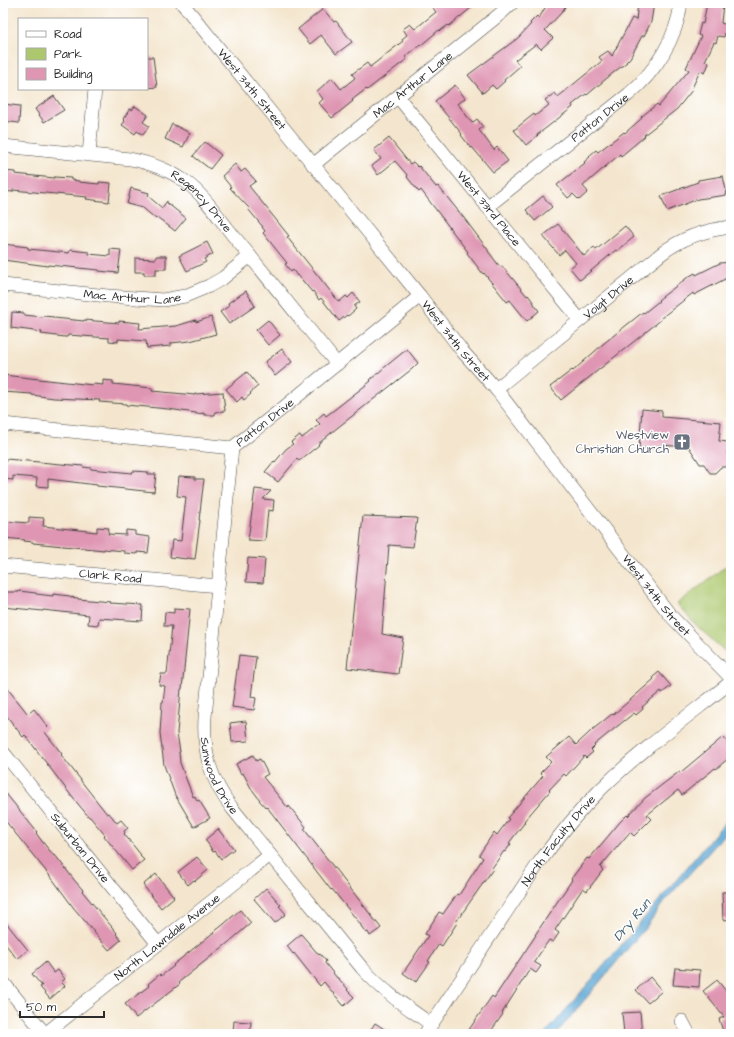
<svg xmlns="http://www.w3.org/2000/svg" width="734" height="1037" viewBox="0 0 734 1037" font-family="'Architects Daughter',sans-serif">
	<rect width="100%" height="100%" fill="#fff"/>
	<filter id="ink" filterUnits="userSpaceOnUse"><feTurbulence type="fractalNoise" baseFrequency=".025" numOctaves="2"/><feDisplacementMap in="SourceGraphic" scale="8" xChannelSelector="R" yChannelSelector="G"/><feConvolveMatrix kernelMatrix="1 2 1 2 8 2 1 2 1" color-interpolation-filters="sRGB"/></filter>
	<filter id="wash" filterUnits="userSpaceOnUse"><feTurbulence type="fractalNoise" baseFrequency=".012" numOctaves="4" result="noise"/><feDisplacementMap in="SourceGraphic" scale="16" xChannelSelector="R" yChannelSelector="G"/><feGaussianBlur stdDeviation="0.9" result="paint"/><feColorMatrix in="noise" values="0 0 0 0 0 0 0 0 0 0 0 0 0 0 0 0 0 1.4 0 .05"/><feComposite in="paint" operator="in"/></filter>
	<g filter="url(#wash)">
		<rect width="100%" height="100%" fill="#f4e6ce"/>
		<path fill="#acc76d" stroke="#6c794c" d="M731,562V657L696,625L677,604Z"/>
		<path fill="#5ba6d3" stroke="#43687f" d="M731,815V828L663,903L647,926L556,1034H545L629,936Z"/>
		<g id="blocks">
			<g fill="#df96b3">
				<path d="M429,3H477L449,26L448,25L440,31L439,30L420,46V45L405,57L407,59L367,90L366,89L352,100L353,101L332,118L319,103L323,99L317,91L332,78L341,89L355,78L352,74L367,63L370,67L403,41L402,39L407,35L403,29L410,24L415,29L436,12Z"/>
				<path d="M548,3H567L562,12L545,30L553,38L541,49L536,44L515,60L520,66L504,80L505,81L496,89L492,85L483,93L468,75L518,38L531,24L530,23L537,16L539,18Z"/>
				<path d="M638,3H654L651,22L644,36H642L630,58L626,62H627L613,73L587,95L586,94L572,105L573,107L537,135H538L526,145L514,130L534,114L535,116L549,105L545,100L555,93L558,97L602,61L599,57L608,51L612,56L632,18L636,20Z"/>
				<path d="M707,3H723L721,23L727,25L724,37L718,36L716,43L714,42L705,61L709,63L705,73L700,71L692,88L693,89L677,109L644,135L645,136L621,156L620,154L583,186L588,192L579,200L573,194L568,198L557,185L585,163L584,162L590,157L589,156L596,150L598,152L624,132L625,133L642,118L641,117L657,104L659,106L689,70L686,68L701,36L698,35L701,23L703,24Z"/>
				<path d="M323,9L334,22L336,21L352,42L336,54L321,35L310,44L298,29Z"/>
				<path d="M147,57H153L157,87L147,88Z"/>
				<path d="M455,85L465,98L458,104L472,123L477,119L483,127L479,130L494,150L497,147L508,161L493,172L472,147L471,148L461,135L462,134L435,101Z"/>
				<path d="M54,96L64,110L44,122L35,109Z"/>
				<path d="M3,104L20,106L19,123L3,121Z"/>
				<path d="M135,106L148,115L143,122L149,126L143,135L137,131L135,134L122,125L125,121L123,119L130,109L132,110Z"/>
				<path d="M172,124L190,133L183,147L165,139Z"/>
				<path d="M389,138L410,164L413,162L418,167L419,166L436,187L438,186L464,218L488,250V251L500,267L502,266L527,296L528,295L534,303V304L539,311L527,321L510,300L507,302L484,273L483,274L467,253L468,252L421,190L419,192L407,177L408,176L395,161L378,175L372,166L381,159L374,150Z"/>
				<path d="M205,142L221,155L210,169L193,156Z"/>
				<path d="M235,164L241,172L245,169L256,181L249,186L289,236L287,237L339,302L346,296L348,298L353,293L360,302L354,306L356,309L348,316L347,315L339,321L321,298L319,300L313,291L312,292L298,275L297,276L293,270L291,272L285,264L287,263L263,233L265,231L262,227H263L248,209L249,208L230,188L231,187L222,176Z"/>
				<path d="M3,171L15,172V174L54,178V177L71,178V180L79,181V182L99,184V182L111,183L109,202L86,199L87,197L13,190V192L3,191Z"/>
				<path d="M723,176L727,195L698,199L667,211L661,196L698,182V180Z"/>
				<path d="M131,188L149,193L148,196L162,208L167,201V203L186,218L175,231L157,217L156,219L143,208L127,204Z"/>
				<path d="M543,196L552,207L535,221L526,210Z"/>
				<path d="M558,224L584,256L594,247L596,250L625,226L634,237L617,251L616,250L580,280L570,268L576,263L565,250L559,255L543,236Z"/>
				<path d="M207,242L213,254L204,259L206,262L187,271L179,256Z"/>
				<path d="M3,244L28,247V249L69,253L70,250L89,252V254L110,256V249L121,250L118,273L99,271V270L48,265V266L3,260Z"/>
				<path d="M156,256H166V269H156V275H144V272H135V258L156,259Z"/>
				<path d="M731,262V279H725L694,295L693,293L661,318L662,319L561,400L550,387L572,370L573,371L603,344L643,312L644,313L659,301L658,300L688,277L695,273L696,275L720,263Z"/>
				<path d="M246,291L255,306L229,324L220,312L229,306L228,303Z"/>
				<path d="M12,312L24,313V315L43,317V316L54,317V318L84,321V320L119,323V321L140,323L139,329L176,326L196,320V322L211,317L216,334L190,341L171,343V346L147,348L146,341L118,339V342L109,341V338L68,335L67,337H65L41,334L42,332L11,328Z"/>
				<path d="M268,320L280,335L268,345L256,330Z"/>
				<path d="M282,349L292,362L275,376L265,362Z"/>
				<path d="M407,349L418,363L412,369L337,428L318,444L319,445L299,461L297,459L278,482L265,472L274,461L275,462L286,449L293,444L291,442L300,435L302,438L320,424L316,420L324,413L326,416L334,410L371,381L370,380L385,367Z"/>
				<path d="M247,372L258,386L250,393L251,394L244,400L242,397L237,402L226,389Z"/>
				<path d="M3,375L93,385V384L103,385V380L113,381V384L152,388V391L195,395V394L223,392L225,411L215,412V415H204V413L196,414V413L168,409L126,405V404L99,402L100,400L54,398L32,395V394L3,392Z"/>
				<path d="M642,409L662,411V417L721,422L719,441L728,442L727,455L731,459V462L726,467H721L715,473H710L704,464H700L689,447L659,445V449L639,448Z"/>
				<path d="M6,459L83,466V467L91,468V469L132,473L133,471L148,472V474H156L154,492L97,486V485L48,479V487L36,486L37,478L13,476V480L4,479Z"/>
				<path d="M179,476L195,477V479H204L199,520H200L195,559L187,558V559L170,557L172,540L181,541L186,497L177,496Z"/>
				<path d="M255,489L271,491L263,499L274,500L273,511L268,510L265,541L248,540Z"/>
				<path d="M363,516L417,518L413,547L389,545L382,634L403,638L398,674L347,668Z"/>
				<path d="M29,517L44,518L43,526L97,532V527L109,528L108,534L126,535V530L135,531V535L150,537L148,553L137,552V554L124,553V551L104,549V550L33,543V542L24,541L25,540L3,538V521L29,523Z"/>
				<path d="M248,558L265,559L263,583L246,582Z"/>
				<path d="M19,591L36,593V594L53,596V594L70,596V597L78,598V599L111,602L110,603L143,605L142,621L99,618L98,625L88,624L89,615L43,610V611L3,607V592H19Z"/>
				<path d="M174,608L190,609L182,689H181L177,733L180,752H179L180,763L193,797L195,796L197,801L199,800L210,818L194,827L175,795L164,765L160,733L162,702H163L165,686L159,685L161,674H167L172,626H164L165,612L174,613Z"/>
				<path d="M239,655L256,657L251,697L256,698L254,710L232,707Z"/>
				<path d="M659,672L671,686L662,693L661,691L642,707L643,709L636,715L634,713L594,745L595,746L591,750L593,752L586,758L584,756L566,776L564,774L549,790L550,791L524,821L525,822L509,843L511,844L505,852L504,851L492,868L493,869L456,922L457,923L442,946L439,944L428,961L430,962L416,982L403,973L428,936L425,934L439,912L443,914L457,894L459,895L483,858L479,855L494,832L497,835L509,819L507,818L543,776L540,773L551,762L546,757L569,737L576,745L592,730L612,714L613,715L645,687L654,679L653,677Z"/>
				<path d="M3,683L28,714L34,709L48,727L44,731L62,754L61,755L81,780V781L107,814L109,813L117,823L121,820L128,828L124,831L125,833L124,834L141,855L140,856L144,860L132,870L104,836L105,835L90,817H89L73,798L25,735L23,737L3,711Z"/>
				<path d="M246,721L248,741L232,742L230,723Z"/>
				<path d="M723,737L731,746V756L716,769L715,768L682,795L678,790L647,815L651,819L634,836L630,832L600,867L603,870L587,891L583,888L555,930L559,933L553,942L549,940L534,962L541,966L536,973L530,969L502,1013L503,1014L489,1034H466L492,996L494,998L536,935H535L572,880L571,879L587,858L589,859L620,822L627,815L628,816L645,798L680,771L681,772Z"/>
				<path d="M253,755L256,761L260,759L268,774L263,777L288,808L289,806L306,827L304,829L381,928L370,936L368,932L366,933L361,926V925L332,889L331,890L267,807L266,808L259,800H260L251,788L243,773L241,774L236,764Z"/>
				<path d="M3,790L37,832L36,833L41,840L54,856L55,855L75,881L83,890L82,891L117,933L116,934L121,940L109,950L73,907L54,881L3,818Z"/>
				<path d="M218,829L234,849L221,859L215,851L213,852L209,845L205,840Z"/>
				<path d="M197,857L208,870L195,881L194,880L188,885L178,872Z"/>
				<path d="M156,874L174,897L161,908L143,885Z"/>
				<path d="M266,888L281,905L279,906L286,914L275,923L254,899Z"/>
				<path d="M722,892H731V919L723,920Z"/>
				<path d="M240,910L251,923L229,942L179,982L180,984L136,1018L125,1004L149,986L148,984L160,974L161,976L174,966L173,965L224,924Z"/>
				<path d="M3,919L28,950L17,959L3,941Z"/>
				<path d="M301,934L319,955L320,954L326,961L325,963L337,978H338L348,989L347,990L354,997L344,1006L324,982L320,986L294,953L293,954L287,946Z"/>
				<path d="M46,962L54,973L58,970L65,979L61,982L65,986L50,999L40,987L42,986L32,974Z"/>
				<path d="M675,968L700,970L699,987L673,985Z"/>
				<path d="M650,977L662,991L648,1003L636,990Z"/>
				<path d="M717,980L731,997V1034H724L719,1019L724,1017L703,991Z"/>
				<path d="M640,1012L642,1034H624L622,1013Z"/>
				<path d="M234,1021L251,1022L250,1034H233Z"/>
				<path d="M375,1023L392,1034H368Z"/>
			</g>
		</g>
	</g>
	<g filter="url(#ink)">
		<use href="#blocks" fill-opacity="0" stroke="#494743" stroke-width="1"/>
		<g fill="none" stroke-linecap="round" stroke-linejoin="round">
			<g stroke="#494743" stroke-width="14">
				<g id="minor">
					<path id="s1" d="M182,3L420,296L463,352L496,389L671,616L731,678"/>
					<path id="s2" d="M398,97L580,320"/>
					<path id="s3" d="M3,146L130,159C150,163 170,170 186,182C206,197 220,220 236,239C270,280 303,322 337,364"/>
					<path d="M89,154L95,89"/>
					<path id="s4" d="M313,165L500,14L512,3"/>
					<path id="s5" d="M487,207L629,94C655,72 677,38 681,3"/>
					<path id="s6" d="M3,285L108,296L163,300L185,296L209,286L223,278L250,256"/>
					<path id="s7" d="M496,389L661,254C681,238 705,230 731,227"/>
					<path id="s8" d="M3,424L232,448L283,408L420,296"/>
					<path id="s9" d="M232,448L205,717C203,753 210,779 232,808L362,968C384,992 405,1006 431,1024"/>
					<path id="s10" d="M3,566L218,586"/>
					<path id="s11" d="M3,752L158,944"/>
					<path d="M3,982L45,1034"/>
					<path d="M682,1021L689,1034"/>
					<path id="s12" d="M45,1034L270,855"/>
					<path id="s13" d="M425,1034L536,867C556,839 577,813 601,789C641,750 687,717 731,682"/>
				</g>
			</g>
			<use href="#minor" stroke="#fff" stroke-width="13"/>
		</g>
	</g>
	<defs>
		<g id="church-square" transform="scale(0.9)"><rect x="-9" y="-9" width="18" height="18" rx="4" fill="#6b7280" stroke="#fff"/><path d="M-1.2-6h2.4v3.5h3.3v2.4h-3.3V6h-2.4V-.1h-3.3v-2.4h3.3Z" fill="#fff"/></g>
	</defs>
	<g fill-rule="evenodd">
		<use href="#church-square" x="682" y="442"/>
	</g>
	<g text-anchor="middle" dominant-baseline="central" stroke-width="3" stroke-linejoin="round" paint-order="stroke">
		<g font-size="12" fill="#2b2b2b" stroke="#fff">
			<text stroke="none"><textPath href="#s4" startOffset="128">Mac Arthur Lane</textPath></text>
			<text stroke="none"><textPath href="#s1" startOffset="111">West 34th Street</textPath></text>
			<text stroke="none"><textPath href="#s5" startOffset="144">Patton Drive</textPath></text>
			<text stroke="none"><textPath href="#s3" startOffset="213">Regency Drive</textPath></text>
			<text stroke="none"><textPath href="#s2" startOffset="144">West 33rd Place</textPath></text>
			<text stroke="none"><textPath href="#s6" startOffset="130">Mac Arthur Lane</textPath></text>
			<text stroke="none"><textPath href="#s7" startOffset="145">Voigt Drive</textPath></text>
			<text stroke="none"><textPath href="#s1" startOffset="435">West 34th Street</textPath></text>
			<text stroke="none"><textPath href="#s8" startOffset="272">Patton Drive</textPath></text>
			<text stroke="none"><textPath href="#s10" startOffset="108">Clark Road</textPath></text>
			<text stroke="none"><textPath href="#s1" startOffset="759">West 34th Street</textPath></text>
			<text stroke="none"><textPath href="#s9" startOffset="332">Sunwood Drive</textPath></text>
			<text stroke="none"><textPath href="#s13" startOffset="235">North Faculty Drive</textPath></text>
			<text stroke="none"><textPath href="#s11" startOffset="123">Suburban Drive</textPath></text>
			<text stroke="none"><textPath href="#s12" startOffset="156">North Lawndale Avenue</textPath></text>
		</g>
		<g font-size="12" fill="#5b616d" stroke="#fff" text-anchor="end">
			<text x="669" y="435">Westview<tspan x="669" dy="14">Christian Church</tspan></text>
		</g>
		<g font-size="13" font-style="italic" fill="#3e5c6e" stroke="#fff">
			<text transform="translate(632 920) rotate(-50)">Dry Run</text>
		</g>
	</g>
	<rect width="734" height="1037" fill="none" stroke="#fff" stroke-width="16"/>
	<rect x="18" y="18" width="130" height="72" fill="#ffffff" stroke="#aaaaaa"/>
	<rect x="26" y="31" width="20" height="6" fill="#ffffff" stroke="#aaaaaa"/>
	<text x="54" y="38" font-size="12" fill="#2b2b2b">Road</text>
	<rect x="26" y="48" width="20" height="12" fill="#acc76d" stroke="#aaaaaa"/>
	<text x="54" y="58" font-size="12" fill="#2b2b2b">Park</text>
	<rect x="26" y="68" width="20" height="12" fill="#df96b3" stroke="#aaaaaa"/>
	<text x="54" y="78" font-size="12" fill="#2b2b2b">Building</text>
	<path d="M20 1011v6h84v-6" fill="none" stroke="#2b2b2b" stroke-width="2"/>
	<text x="26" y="1011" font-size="12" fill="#2b2b2b" stroke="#ffffff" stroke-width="3" paint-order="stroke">50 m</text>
</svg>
